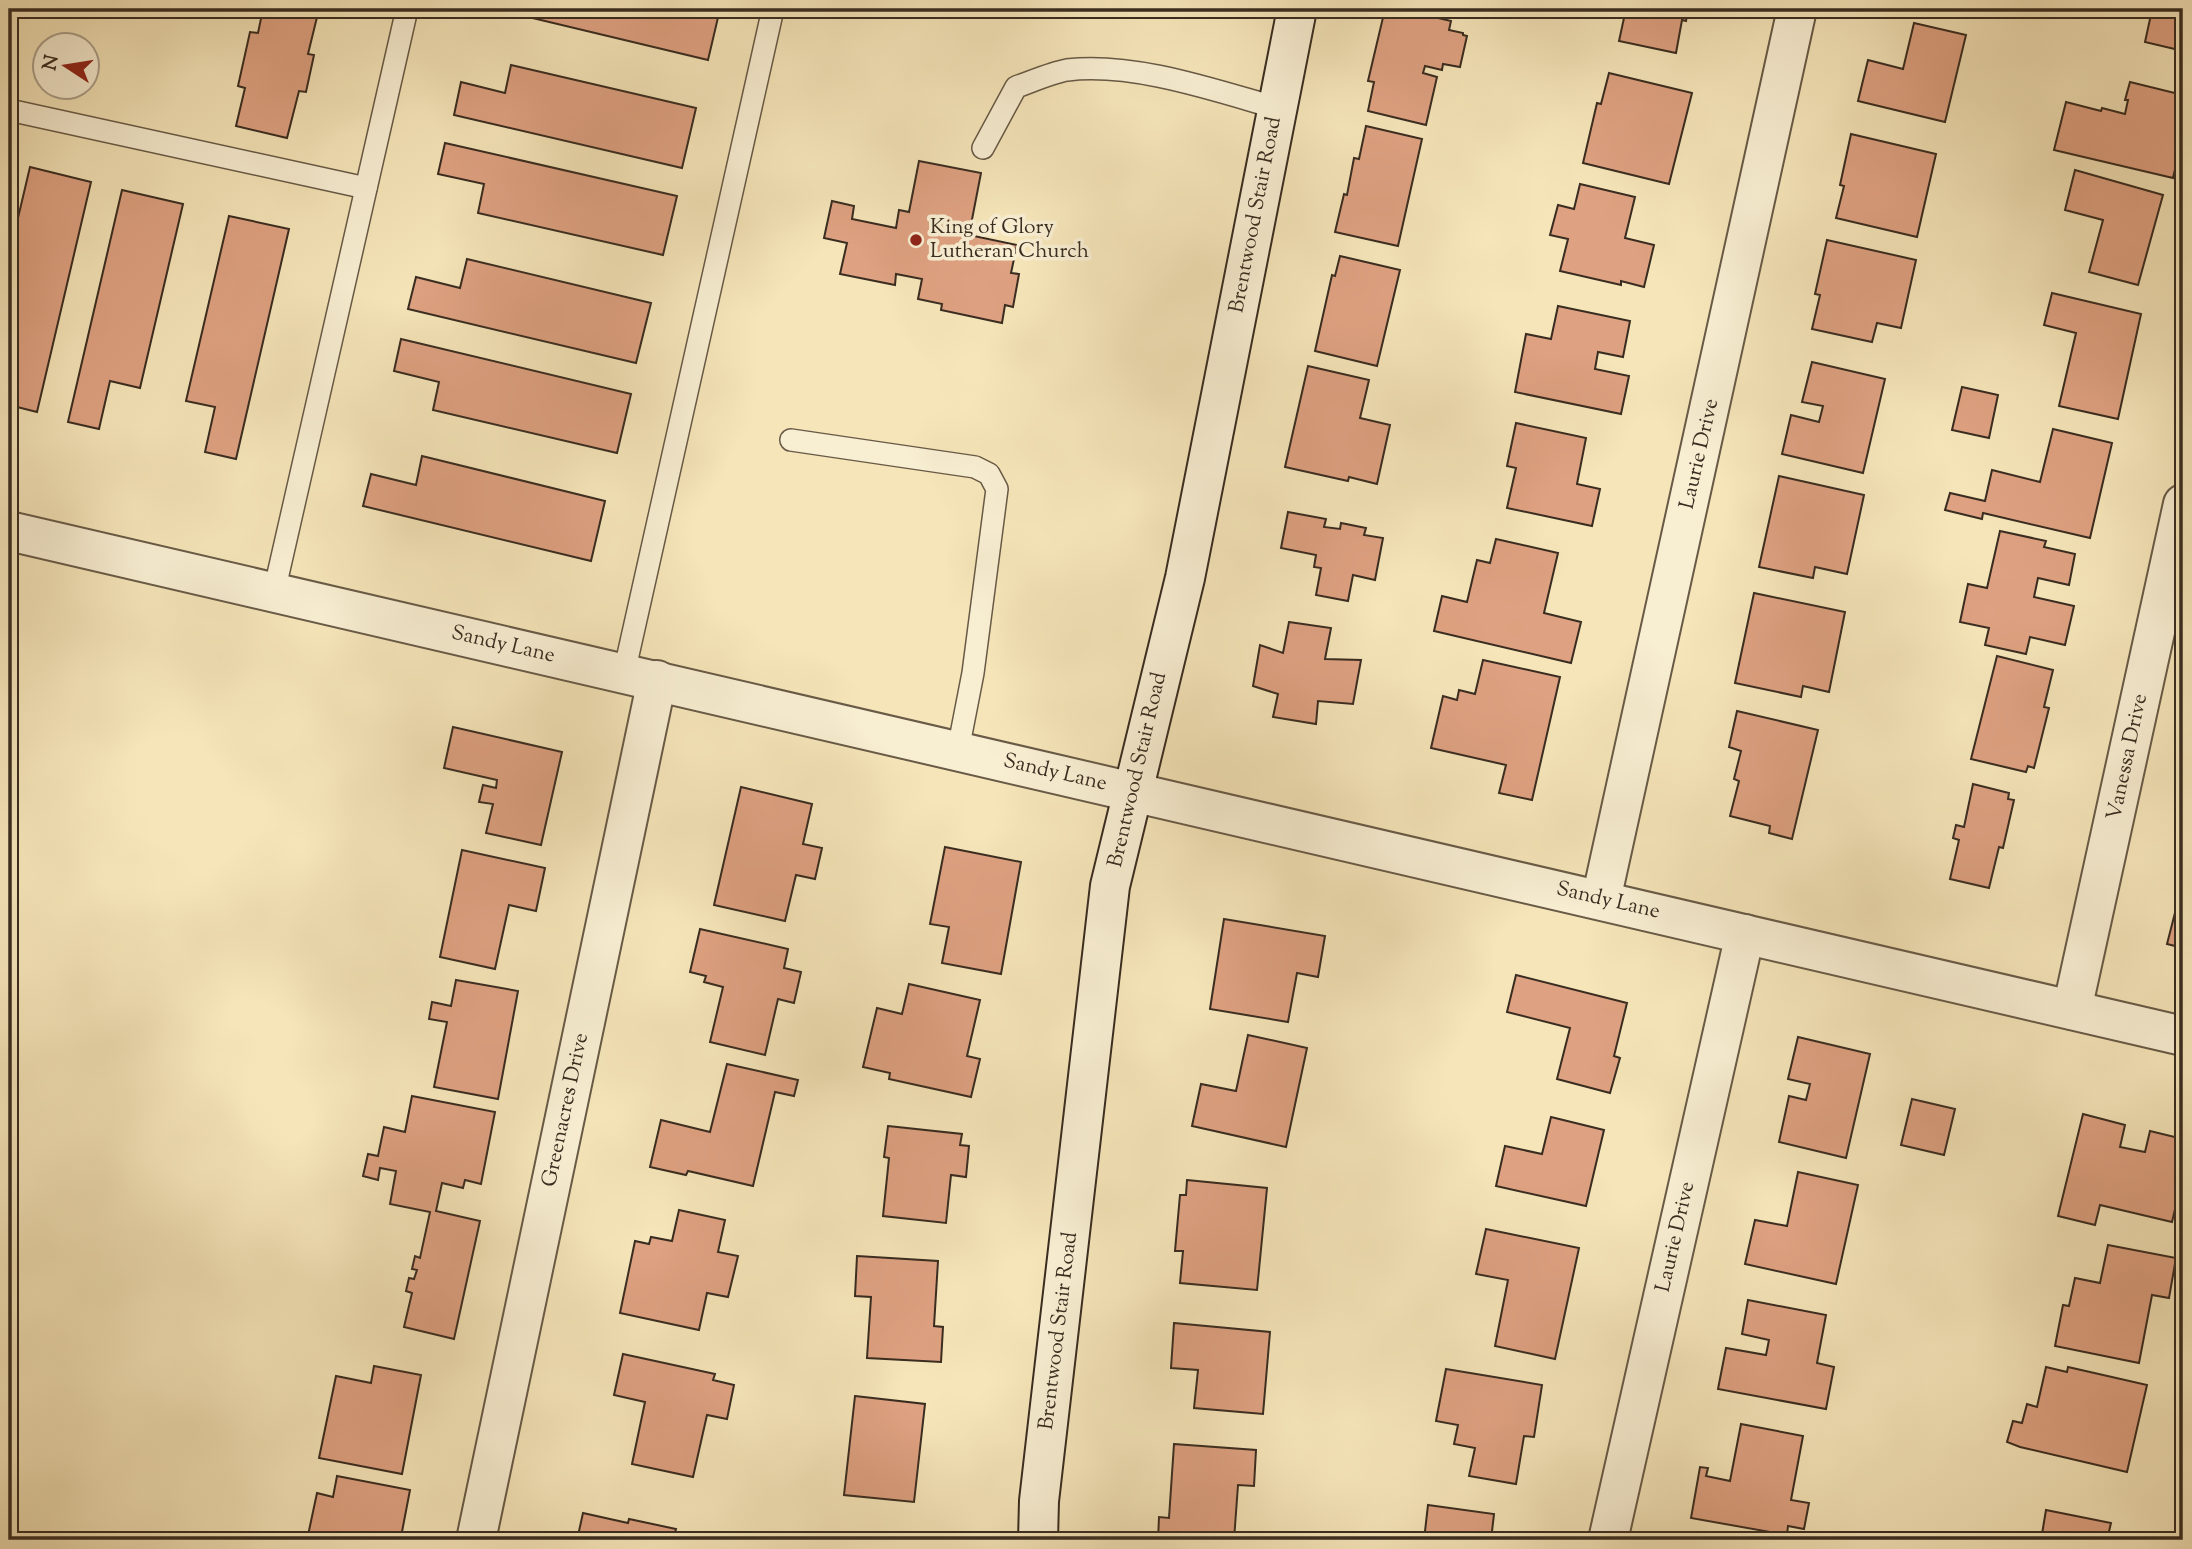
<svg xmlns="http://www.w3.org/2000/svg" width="2192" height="1549" viewBox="0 0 2192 1549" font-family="'Sorts Mill Goudy',serif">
	<rect width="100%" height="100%" fill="#f5e5b9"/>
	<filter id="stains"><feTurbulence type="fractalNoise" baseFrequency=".00286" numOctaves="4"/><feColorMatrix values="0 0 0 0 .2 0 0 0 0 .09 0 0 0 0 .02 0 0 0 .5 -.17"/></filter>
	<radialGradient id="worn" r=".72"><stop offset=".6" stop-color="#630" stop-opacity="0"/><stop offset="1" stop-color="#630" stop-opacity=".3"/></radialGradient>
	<g fill="#dea181" stroke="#392c20" stroke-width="2">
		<path d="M9,9H19L9,49Z"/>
		<path d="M263,9H319L308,54L314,55L306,92L299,91L287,138L236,126L245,88L238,86L250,32L258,33Z"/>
		<path d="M525,9H720L708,60L524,16Z"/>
		<path d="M1385,9H1400L1451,21L1449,30L1463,33V35L1467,36L1460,67L1443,64L1442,70L1425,66L1423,73L1437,77L1426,125L1368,111L1374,82L1368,81Z"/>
		<path d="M1609,9H1688L1686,21L1682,20L1676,53L1619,41L1624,18L1608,15Z"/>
		<path d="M2147,9H2183V51L2145,42L2152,10Z"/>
		<path d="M1914,23L1966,35L1945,122L1858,101L1868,60L1903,69Z"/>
		<path d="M511,65L696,108L682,168L454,115L461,82L505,93Z"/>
		<path d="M1609,73L1692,93L1669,184L1583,163L1597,103L1601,104Z"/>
		<path d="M2130,82L2183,95V109L2177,138L2182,140L2173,178L2054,150L2066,102L2101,111L2102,108L2125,114L2128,100H2125Z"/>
		<path d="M1366,126L1422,139L1398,246L1335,232L1344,194L1347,195L1354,158L1359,159Z"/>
		<path d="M1851,134L1936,154L1917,237L1836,218L1844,186L1840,185Z"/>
		<path d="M445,143L677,196L663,255L478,213L484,184L438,174Z"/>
		<path d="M919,161L981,173L969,235L1017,245L1011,273L1019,274L1013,307L1005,305L1002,323L941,310L942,304L918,299L922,279L896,274L895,285L840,274L847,243L824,238L832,201L854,206L852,219L896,228L899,210L909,212Z"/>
		<path d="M30,167L91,182L37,412L9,405V385L15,360L9,359V256Z"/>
		<path d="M2075,170L2163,195L2138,285L2089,272L2103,220L2065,210Z"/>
		<path d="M1580,184L1635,197L1625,238L1654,245L1644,287L1621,281V285L1560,271L1568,239L1550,235L1558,205L1574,209Z"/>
		<path d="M122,190L183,204L140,388L110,381L99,429L68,422Z"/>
		<path d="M229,216L289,229L236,459L205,452L215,407L186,401Z"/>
		<path d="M1827,240L1916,260L1901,328L1877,323L1872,342L1812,329L1820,295L1815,294Z"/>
		<path d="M1340,256L1400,270L1377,366L1315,351L1332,275L1335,276Z"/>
		<path d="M467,259L651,303L636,363L408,309L416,277L460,288Z"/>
		<path d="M2052,293L2141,314L2118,419L2059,406L2076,333L2044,325Z"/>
		<path d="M1558,306L1630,321L1623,357L1598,352L1595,369L1629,376L1621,414L1515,392L1526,334L1551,339Z"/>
		<path d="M401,339L631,394L617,453L433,410L439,382L394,371Z"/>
		<path d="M1812,362L1885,379L1863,473L1782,454L1791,415L1819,422L1823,406L1802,402Z"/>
		<path d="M1308,366L1369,380L1360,418L1390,425L1377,484L1349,477L1348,481L1285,467Z"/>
		<path d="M1962,387L1998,395L1989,438L1952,430Z"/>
		<path d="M1516,423L1586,438L1577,484L1600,489L1592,526L1507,508L1516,468L1507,466Z"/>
		<path d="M2053,429L2112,443L2090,538L1983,513L1982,519L1945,510L1950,493L1985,501L1992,470L2040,482Z"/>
		<path d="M422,456L605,501L591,561L363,506L371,474L416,485Z"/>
		<path d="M1779,476L1864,495L1847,574L1815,567L1813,578L1759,567Z"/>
		<path d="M1288,512L1326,519L1324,527L1340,529L1341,523L1366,528L1364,535L1383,538L1375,580L1353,575L1348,601L1316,595L1321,568L1314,567L1316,555L1281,548Z"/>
		<path d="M2000,531L2046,541L2044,547L2075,554L2069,585L2038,578L2034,597L2074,606L2065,645L2030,637L2026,654L1985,645L1989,628L1960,622L1968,584L1987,588Z"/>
		<path d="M1496,539L1558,553L1544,613L1581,622L1571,663L1434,631L1442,596L1467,602L1477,560L1490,563Z"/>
		<path d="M1754,593L1845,612L1829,692L1803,686L1801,697L1735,683Z"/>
		<path d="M1289,622L1331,628L1325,659L1361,660L1353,704L1318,701L1316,724L1273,717L1278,694L1253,686L1260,645L1283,653Z"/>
		<path d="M1997,656L2053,670L2044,707L2049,708L2034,768L2028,766L2026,772L1971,759Z"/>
		<path d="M1483,660L1560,677L1532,800L1499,793L1506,765L1431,748L1443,696L1457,700L1459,690L1475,694Z"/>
		<path d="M1737,711L1818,730L1792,839L1769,833L1770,826L1730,816L1739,781L1734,779L1741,751L1729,747Z"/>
		<path d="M453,727L562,752L541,845L486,833L493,804L479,802L483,785L496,788L497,780L444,768Z"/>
		<path d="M1973,784L2009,793L2008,799L2014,800L2003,848L1999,847L1989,888L1950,879L1959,840L1953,838L1956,825L1964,827Z"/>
		<path d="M741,787L812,804L803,844L822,848L815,879L796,875L785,921L714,905Z"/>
		<path d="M945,847L1021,862L1001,974L942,963L949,927L930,924Z"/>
		<path d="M462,850L545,868L536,911L509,905L495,969L440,957Z"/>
		<path d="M2179,897L2183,898V948L2167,944Z"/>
		<path d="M1224,919L1325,936L1318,977L1297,973L1288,1022L1210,1009Z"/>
		<path d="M700,929L788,949L784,968L801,972L794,1003L778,999L765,1055L710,1042L723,987L704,982L706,976L690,972Z"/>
		<path d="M1516,975L1627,1003L1614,1056L1620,1058L1610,1093L1557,1079L1570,1028L1507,1012Z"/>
		<path d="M456,980L518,991L498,1099L434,1087L447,1022L429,1019L432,1002L451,1006Z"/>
		<path d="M909,984L980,1000L967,1056L980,1059L971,1097L889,1079L890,1073L863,1067L877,1008L902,1014Z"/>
		<path d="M1248,1035L1307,1048L1286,1147L1192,1126L1201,1084L1236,1091Z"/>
		<path d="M1798,1037L1870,1054L1846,1158L1779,1142L1789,1096L1806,1100L1810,1084L1788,1079Z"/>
		<path d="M727,1064L798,1080L794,1096L775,1092L753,1186L688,1171L686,1175L650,1167L661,1120L710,1132Z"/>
		<path d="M412,1096L495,1112L481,1184L465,1180L463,1188L442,1183L436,1211L480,1221L454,1339L404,1327L412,1293L406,1291L409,1278L414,1279L417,1270L412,1269L415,1256L420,1258L430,1212L390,1204L396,1171L380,1168L378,1180L363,1176L368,1154L378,1156L384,1127L405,1132Z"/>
		<path d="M1912,1099L1955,1109L1944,1155L1901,1145Z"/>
		<path d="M2083,1114L2125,1125L2120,1147L2145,1152L2150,1131L2183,1139V1175L2172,1222L2100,1205L2095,1225L2058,1216Z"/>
		<path d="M1551,1117L1604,1130L1586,1206L1496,1186L1505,1146L1542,1154Z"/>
		<path d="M888,1126L962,1134L960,1145L969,1146L966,1177L951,1175L946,1223L883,1216L889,1158L884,1157Z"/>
		<path d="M1798,1172L1858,1185L1836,1284L1745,1264L1755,1220L1787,1226Z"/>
		<path d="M1187,1180L1267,1188L1257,1290L1180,1283L1183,1251H1175L1180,1195H1186Z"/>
		<path d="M679,1210L725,1220L718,1252L738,1256L728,1297L707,1293L699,1330L620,1313L635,1241L649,1244L651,1237L672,1241Z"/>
		<path d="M1486,1229L1579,1248L1555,1359L1495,1346L1508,1280L1476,1274Z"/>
		<path d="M2108,1245L2176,1258L2169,1298L2152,1295L2139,1363L2055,1346L2063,1305L2069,1306L2075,1278L2100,1283Z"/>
		<path d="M857,1256L938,1261L934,1326L943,1327L941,1362L867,1358L871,1297L855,1296Z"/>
		<path d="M1748,1300L1826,1315L1817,1363L1834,1367L1826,1409L1718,1389L1726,1348L1766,1355L1769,1340L1742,1334Z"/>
		<path d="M1174,1323L1270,1332L1263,1414L1194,1408L1198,1370L1171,1368Z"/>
		<path d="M623,1354L715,1374L713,1380L734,1385L727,1419L707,1415L693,1477L632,1464L645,1402L614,1395Z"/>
		<path d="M374,1366L421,1375L402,1474L319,1458L336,1376L371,1383Z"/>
		<path d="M2046,1367L2067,1372L2068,1367L2147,1385L2127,1472L2020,1447L2007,1442L2013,1421L2022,1423L2027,1404L2037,1407Z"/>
		<path d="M1446,1369L1542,1385L1534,1437L1524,1436L1516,1484L1469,1476L1475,1448L1454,1444L1458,1425L1436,1421Z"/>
		<path d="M855,1396L925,1404L914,1502L844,1495Z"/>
		<path d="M1741,1424L1803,1436L1791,1500L1809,1503L1804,1529L1788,1526L1787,1535L1691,1518L1700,1467L1708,1468L1706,1476L1730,1481Z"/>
		<path d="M1174,1444L1256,1450L1254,1486L1238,1485L1234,1540H1158L1159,1517L1169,1518Z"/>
		<path d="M337,1476L410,1490L401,1537L382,1533L381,1540H307L317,1493L333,1497Z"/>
		<path d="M1428,1505L1494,1514L1491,1540H1424Z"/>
		<path d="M2046,1510L2111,1523L2107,1540H2041Z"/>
		<path d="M583,1513L628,1523L629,1519L676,1529L673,1540H577Z"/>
	</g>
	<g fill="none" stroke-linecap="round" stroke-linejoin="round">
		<g stroke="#685a46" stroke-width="24">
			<g id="service">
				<path d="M9,110L366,188"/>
				<path d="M983,148L1016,87C1033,81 1051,73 1067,70C1133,62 1214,90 1277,108"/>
				<path d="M791,440L975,467L989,474L997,489L973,673L958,750"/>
				<path d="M274,592L407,9"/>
				<path d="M624,673L773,9"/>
			</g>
		</g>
		<g stroke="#685a46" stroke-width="42">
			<g id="minor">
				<path d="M1601,900L1797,9"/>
				<path d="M2072,1010L2183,504"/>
				<path d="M476,1540L657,680"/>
				<path d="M1608,1540L1745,934"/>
			</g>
		</g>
		<g stroke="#685a46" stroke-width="42">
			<path id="tertiary" d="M9,531L2183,1036"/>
		</g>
		<g stroke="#392c20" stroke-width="42">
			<path id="secondary" d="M1038,1540L1039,1501L1110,886L1185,578L1297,9"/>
		</g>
		<use href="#service" stroke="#f8eed2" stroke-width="21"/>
		<use href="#minor" stroke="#f8eed2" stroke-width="38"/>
		<use href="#tertiary" stroke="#f8eed2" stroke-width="38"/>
		<use href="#secondary" stroke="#f8eed2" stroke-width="38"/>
	</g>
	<circle fill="#8f2418" stroke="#f8eed2" stroke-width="2.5" cx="916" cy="240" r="7"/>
	<g text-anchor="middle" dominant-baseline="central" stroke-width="7" stroke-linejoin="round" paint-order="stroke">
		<g font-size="21" fill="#392c20" stroke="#f8eed2">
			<text transform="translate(1256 215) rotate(-79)">Brentwood Stair Road</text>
			<text transform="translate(1700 454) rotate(-77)">Laurie Drive</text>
			<text transform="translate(503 645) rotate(13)">Sandy Lane</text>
			<text transform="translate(2128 757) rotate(-78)">Vanessa Drive</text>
			<text transform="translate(1138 770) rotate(-77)">Brentwood Stair Road</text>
			<text transform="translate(1055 773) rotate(13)">Sandy Lane</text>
			<text transform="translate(1608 901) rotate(13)">Sandy Lane</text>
			<text transform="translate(566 1110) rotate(-78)">Greenacres Drive</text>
			<text transform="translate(1676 1237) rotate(-77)">Laurie Drive</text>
			<text transform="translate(1059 1331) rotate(-83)">Brentwood Stair Road</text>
		</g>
		<g font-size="21" fill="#392c20" stroke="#f8eed2" text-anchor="start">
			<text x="930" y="228">King of Glory<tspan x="930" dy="24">Lutheran Church</tspan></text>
		</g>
	</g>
	<rect width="2192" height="1549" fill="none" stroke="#f5e5b9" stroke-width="35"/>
	<rect x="10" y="10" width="2171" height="1528" fill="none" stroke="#392c20" stroke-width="3.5"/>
	<rect x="18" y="18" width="2157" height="1514" fill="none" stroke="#392c20" stroke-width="2"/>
	<g transform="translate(66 66) rotate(282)"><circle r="33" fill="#f8eed2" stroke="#aca08b" stroke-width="2"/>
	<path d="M0-5L12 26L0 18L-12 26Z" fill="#8f2418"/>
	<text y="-10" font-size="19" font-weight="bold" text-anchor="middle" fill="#392c20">N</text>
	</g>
	<rect width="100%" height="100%" filter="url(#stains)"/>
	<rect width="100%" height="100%" fill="url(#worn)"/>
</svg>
